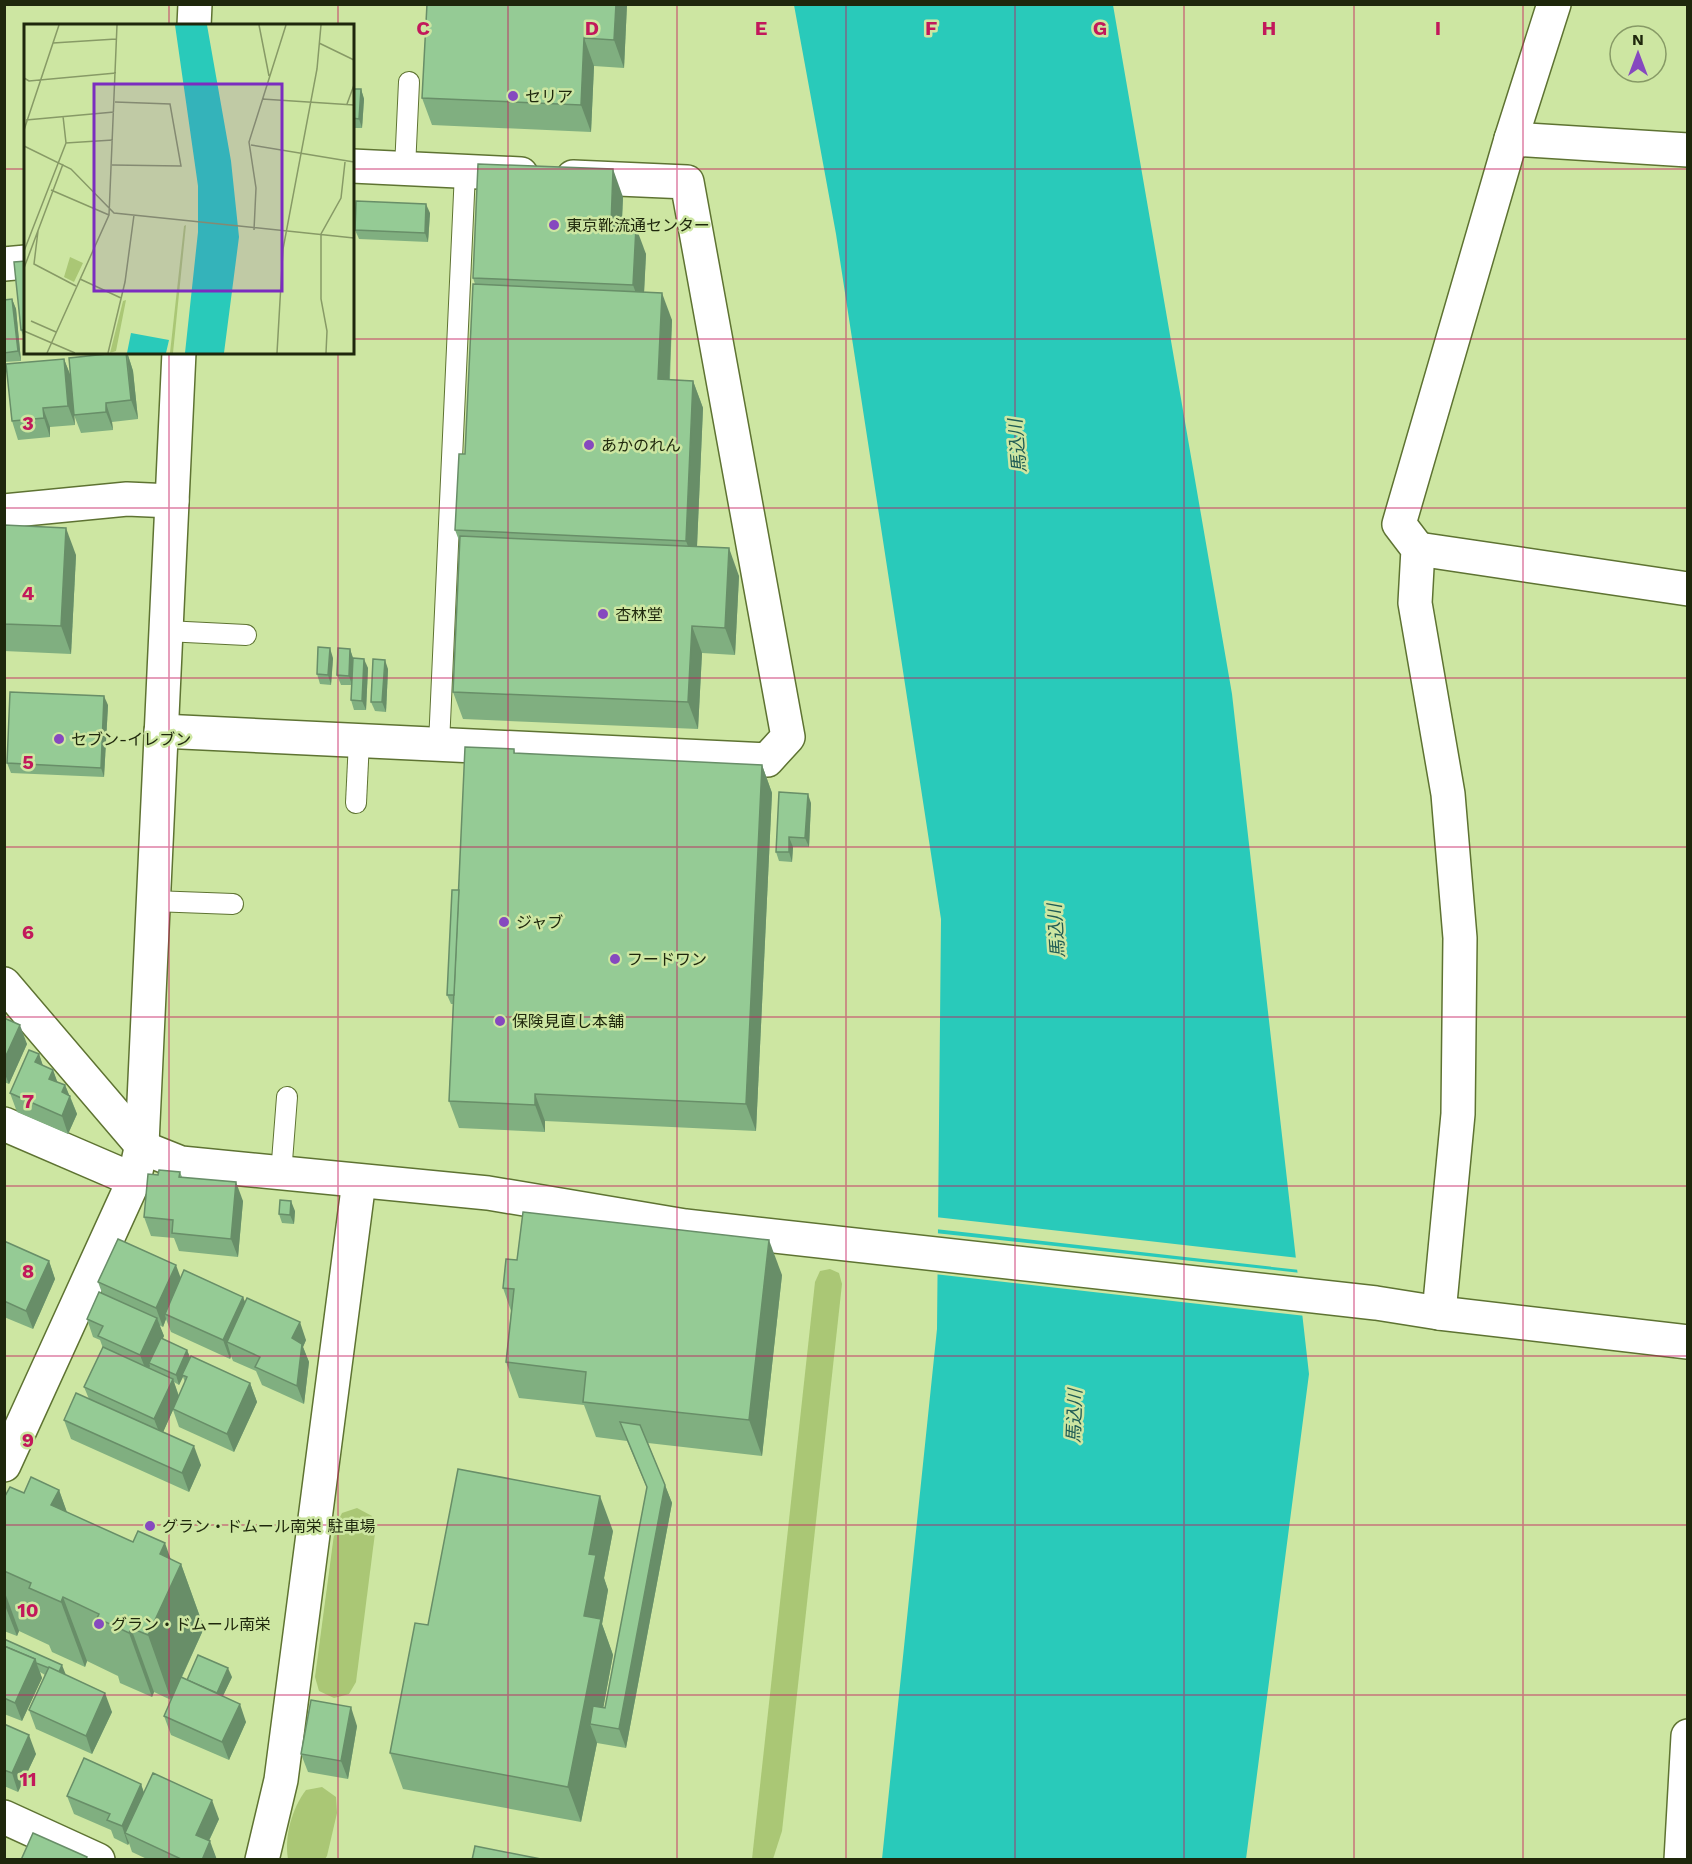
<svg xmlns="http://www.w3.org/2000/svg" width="1692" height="1864" viewBox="0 0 1692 1864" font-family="'Work Sans','Noto Sans JP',sans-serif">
	<rect width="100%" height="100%" fill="#cde6a2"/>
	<g fill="#aac775">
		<path d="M830,1269L839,1273L842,1284L782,1831L773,1859H752L815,1282L820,1271Z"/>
		<path d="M357,1508L372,1516L375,1533L356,1682L349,1694L334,1698L319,1691L315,1677L335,1527L342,1513Z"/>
		<path d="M322,1787L336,1797L337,1813L327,1856L325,1859H288C284,1837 292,1808 306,1790Z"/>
	</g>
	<path fill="#29caba" d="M794,5H1113L1232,694L1309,1374L1246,1859H882L937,1329L941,919L836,234Z"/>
	<g fill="#cde6a2">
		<path d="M935,1217L1299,1258L1300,1270L935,1229Z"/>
		<path d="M935,1233L1301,1273L1306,1316L934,1274Z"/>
	</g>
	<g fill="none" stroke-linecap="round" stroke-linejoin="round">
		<g stroke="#5e7332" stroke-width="22">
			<g id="lane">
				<path d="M405,168L409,82"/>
				<path d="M166,631L246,635"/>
				<path d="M439,744L465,172"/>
				<path d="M356,803L359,741"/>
				<path d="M153,901L233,904"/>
				<path d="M281,1174L287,1097"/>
			</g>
		</g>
		<g stroke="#5e7332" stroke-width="36">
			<g id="street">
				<path d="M1511,139L1688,150"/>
				<path d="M352,166L521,174"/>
				<path d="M4,264L26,262"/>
				<path d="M4,511L127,499L172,501"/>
				<path d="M1418,549L1688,589"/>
				<path d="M161,731L767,760L788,737L687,182L573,177"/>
				<path d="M4,1124L134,1180"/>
				<path d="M1439,1313L1458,1114L1460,938L1448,794L1415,603L1418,549L1399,524L1511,139L1554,4"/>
				<path d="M4,1465L134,1180L142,1144"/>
				<path d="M4,1817L98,1860"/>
				<path d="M262,1860L281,1780L359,1181"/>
			</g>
		</g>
		<g stroke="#5e7332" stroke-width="36">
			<g id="secondary">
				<path d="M194,26L195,4"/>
				<path d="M4,984L138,1141L151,1151L181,1163L488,1193L685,1226L1376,1303L1439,1313L1688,1342"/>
				<path d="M142,1144L179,352"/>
				<path d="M1681,1860L1688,1736"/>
			</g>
		</g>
		<use href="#lane" stroke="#fff" stroke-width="20"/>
		<use href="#street" stroke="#fff" stroke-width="33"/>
		<use href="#secondary" stroke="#fff" stroke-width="33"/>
	</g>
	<g fill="#80af80" fill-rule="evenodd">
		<path d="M427,4H627L624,68L594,66L591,132L432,125L422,98Z"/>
		<path d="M352,89H361L364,99L362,128H352Z"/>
		<path d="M623,197L622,226L646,254L644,292L672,320L670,380L693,381L703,408L697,547L739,576L735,655L702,653L698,729L463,719L453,692L460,543L455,530L465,454L475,284L473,278Z"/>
		<path d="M430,213L428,242L359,239L355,230Z"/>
		<path d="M26,261V343L21,330Z"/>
		<path d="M12,299L16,309L21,361L4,362V300Z"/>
		<path d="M127,352L133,371L138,419L112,422L113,430L81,433L74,415L71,378L75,425L50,427V437L18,440L12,421L64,359L71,377Z"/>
		<path d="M4,525L76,555L71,654L4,651Z"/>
		<path d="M350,649L353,658L368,668L366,710H354L351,700L352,685H341L337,675Z"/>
		<path d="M333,658L331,685L320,684L317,674Z"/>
		<path d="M388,669L386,712L375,711L371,702Z"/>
		<path d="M108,705L104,777L11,773L7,763Z"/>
		<path d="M514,749L515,754L762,765L772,793L756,1131L545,1121V1132L459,1128L449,1101L453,1004H451L447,995Z"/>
		<path d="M811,803L809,847H793L792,862L779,861L776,852Z"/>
		<path d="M4,1018L27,1044L9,1084L4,1082Z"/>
		<path d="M39,1054L43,1066L53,1070L57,1082L65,1085L69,1095L70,1096L77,1114L68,1134L17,1112L10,1093Z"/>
		<path d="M180,1172L182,1177L243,1201L238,1257L179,1251L174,1238L151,1236L144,1217L158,1175Z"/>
		<path d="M295,1211L294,1224L282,1223L279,1214Z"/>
		<path d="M4,1241L49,1261L55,1279L33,1329L4,1317Z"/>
		<path d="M517,1260L782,1275L762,1456L648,1443L672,1503L626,1748L597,1743L581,1822L403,1789L390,1753L428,1625L613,1531L604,1578L608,1590L602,1624L613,1655L603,1708H605L647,1488L627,1441L596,1437L584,1405L519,1398L506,1362L511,1311L503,1288Z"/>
		<path d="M181,1278L243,1297L245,1302L306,1340L303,1347L309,1362L304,1404L262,1385L256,1371L233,1361L231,1356L230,1359L171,1332L166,1319L163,1327L159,1325L164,1336L162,1339L187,1350L190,1358L250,1383L257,1402L234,1452L179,1427L173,1410L163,1432L201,1465L189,1492L71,1439L64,1420L89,1399L84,1387L103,1348L100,1340L93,1337L87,1319L102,1293L98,1282ZM183,1377L185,1382L179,1396L174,1382L179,1385Z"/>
		<path d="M59,1490L67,1513L181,1564L204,1628L182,1677L187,1680L232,1677L223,1696L246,1722L229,1760L171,1735L164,1716L171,1700L154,1692L152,1697L120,1683L118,1676L87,1661L85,1667L52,1652L49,1645L19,1631L17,1636L4,1631V1498L24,1493Z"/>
		<path d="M4,1639L65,1675L112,1712L92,1754L36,1729L29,1710L45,1675L40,1672L42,1678L22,1721L4,1714Z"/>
		<path d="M4,1724L36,1754L18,1792L4,1786Z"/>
		<path d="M357,1726L348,1779L308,1772L301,1754Z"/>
		<path d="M141,1784L144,1793L219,1819L209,1841L217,1860H149L132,1852L129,1843L128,1845L114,1838L111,1830L74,1814L67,1796Z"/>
	</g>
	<g fill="#688e68">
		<path d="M616,4H627L624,68L614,40Z"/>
		<path d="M584,38L594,66L591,132L581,105Z"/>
		<path d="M361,89L364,99L362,128L359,119Z"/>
		<path d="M613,169L623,197L620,253L611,226Z"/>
		<path d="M426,204L430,213L428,242L425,233Z"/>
		<path d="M636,227L646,254L643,313L633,285Z"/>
		<path d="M662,293L672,320L668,406L658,379Z"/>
		<path d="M12,299L16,309L21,361L18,351Z"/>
		<path d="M127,352L133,371L138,419L131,400Z"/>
		<path d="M64,359L71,377L75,425L68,406Z"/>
		<path d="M693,381L703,408L696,568L686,541Z"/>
		<path d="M106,403L112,422L113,430L106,412Z"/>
		<path d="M43,408L50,427V437L44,418Z"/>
		<path d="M66,528L76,555L71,654L61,626Z"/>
		<path d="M729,548L739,576L735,655L725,628Z"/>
		<path d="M692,626L702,653L698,729L688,702Z"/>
		<path d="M330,648L333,658L331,685L328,675Z"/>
		<path d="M350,649L353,658L352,685L349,676Z"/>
		<path d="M364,659L368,668L366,710L362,701Z"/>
		<path d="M385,660L388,669L386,712L382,702Z"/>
		<path d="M104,696L108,705L104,777L101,768Z"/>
		<path d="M762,765L772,793L756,1131L746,1104Z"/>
		<path d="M808,794L811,803L809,847L805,838Z"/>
		<path d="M789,837L793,847L792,862L789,852Z"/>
		<path d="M20,1025L27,1044L9,1084L4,1072V1060Z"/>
		<path d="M39,1054L45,1072L35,1062Z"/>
		<path d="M53,1070L60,1089L49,1079Z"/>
		<path d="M65,1085L77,1114L68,1134L62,1116V1092Z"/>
		<path d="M535,1094L545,1121V1132L535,1105Z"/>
		<path d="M236,1182L243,1201L238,1257L231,1239Z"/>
		<path d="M291,1201L295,1211L294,1224L290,1215Z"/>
		<path d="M769,1240L782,1275L762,1456L749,1420Z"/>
		<path d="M49,1261L55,1279L33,1329L26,1311Z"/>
		<path d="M176,1265L183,1284L165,1314L166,1319L163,1327L156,1308Z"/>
		<path d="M243,1297L250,1315L227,1342L231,1356L230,1359L223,1340Z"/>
		<path d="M157,1318L164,1336L151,1364L149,1363L150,1366L147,1373L140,1355Z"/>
		<path d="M300,1322L306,1340L303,1347L309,1362L304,1404L297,1386L292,1338Z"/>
		<path d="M187,1350L191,1360L179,1385L176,1375Z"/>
		<path d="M173,1379L179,1397L173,1409V1410L161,1437L154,1419Z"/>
		<path d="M250,1383L257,1402L234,1452L227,1434Z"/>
		<path d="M194,1446L201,1465L189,1492L182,1473Z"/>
		<path d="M665,1485L672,1503L626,1748L619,1729Z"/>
		<path d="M59,1490L82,1554L51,1505Z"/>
		<path d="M600,1496L613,1531L604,1578L608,1590L602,1624L613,1655L600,1726L590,1724L597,1743L581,1822L568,1787L589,1554Z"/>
		<path d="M165,1543L176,1574L181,1564L204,1628L171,1700L148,1635L160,1554Z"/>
		<path d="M4,1590L19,1631L17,1636L4,1603Z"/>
		<path d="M63,1597L87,1661L85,1667L61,1602Z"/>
		<path d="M131,1628L154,1692L152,1697L129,1633Z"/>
		<path d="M35,1659L42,1678L22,1721L15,1703Z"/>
		<path d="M62,1665L66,1675L58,1673Z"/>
		<path d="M228,1668L232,1677L219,1704L216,1695Z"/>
		<path d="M105,1693L112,1712L92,1754L86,1736Z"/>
		<path d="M240,1704L246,1722L229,1760L222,1742Z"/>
		<path d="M351,1707L357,1726L348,1779L341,1761Z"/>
		<path d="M29,1735L36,1754L18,1792L12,1773Z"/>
		<path d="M141,1784L147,1802L125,1833L129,1843L128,1845L122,1826Z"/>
		<path d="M212,1800L219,1819L203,1853L196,1835Z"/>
		<path d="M210,1841L217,1860H202Z"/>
	</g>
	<g fill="#95cb95" stroke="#688e68" stroke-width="1.5">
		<path d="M427,4H616L614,40L584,38L581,105L422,98Z"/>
		<path d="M352,89H361L359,119L352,118Z"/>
		<path d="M478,164L613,169L611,226L636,227L633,285L473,278Z"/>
		<path d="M356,201L426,204L425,233L355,230Z"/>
		<path d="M26,261V330H21L14,262Z"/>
		<path d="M473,284L662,293L658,379L693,381L686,541L455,530L459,454H465Z"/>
		<path d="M12,299L18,351L4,353V300Z"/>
		<path d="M126,352L131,400L106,403V412L74,415L69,358Z"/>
		<path d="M64,359L68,406L43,408L44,418L12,421L6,364Z"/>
		<path d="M4,525L66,528L61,626L4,624Z"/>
		<path d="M460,536L729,548L725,628L692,626L688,702L453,692Z"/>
		<path d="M318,647L330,648L328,675L317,674Z"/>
		<path d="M338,648L350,649L349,676L337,675Z"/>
		<path d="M353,658L364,659L362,701L351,700Z"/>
		<path d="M373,659L385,660L382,702H371Z"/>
		<path d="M10,692L104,696L101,768L7,763Z"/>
		<path d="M465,747L514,749V753L762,765L746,1104L535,1094V1105L449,1101Z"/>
		<path d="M779,792L808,794L805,838L789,837V852H776Z"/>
		<path d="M452,890H459L454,995H447Z"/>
		<path d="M4,1018L20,1025L4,1060Z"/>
		<path d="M29,1050L39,1054L35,1062L53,1070L49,1079L65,1085L62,1092L70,1096L62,1116L10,1093Z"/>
		<path d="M159,1170L180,1172L179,1177L236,1182L231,1239L172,1233L173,1220L144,1217L148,1174L158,1175Z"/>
		<path d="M280,1200L291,1201L290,1215L279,1214Z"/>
		<path d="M523,1212L769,1240L749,1420L583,1402L586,1372L506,1362L514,1289L503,1288L506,1259L517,1260Z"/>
		<path d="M118,1239L176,1265L156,1308L98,1282Z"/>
		<path d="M4,1241L49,1261L26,1311L4,1301Z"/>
		<path d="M184,1270L243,1297L223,1340L165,1314Z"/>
		<path d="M99,1292L157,1318L140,1355L98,1336L103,1326L87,1319Z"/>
		<path d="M247,1298L300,1322L292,1338L302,1344L297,1386L255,1367L260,1357L227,1342Z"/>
		<path d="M161,1338L187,1350L176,1375L149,1363Z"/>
		<path d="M103,1347L173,1379L154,1419L84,1387Z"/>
		<path d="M191,1356L250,1383L227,1434L173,1409L187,1377L182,1375Z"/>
		<path d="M76,1393L194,1446L182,1473L64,1420Z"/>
		<path d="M620,1422L640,1425L665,1485L619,1729L590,1724L593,1706L605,1708L647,1487Z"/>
		<path d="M458,1469L600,1496L589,1554L596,1555L584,1616L601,1619L568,1787L390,1753L415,1623L428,1625Z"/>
		<path d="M31,1477L59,1490L51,1505L133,1542L138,1531L165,1543L160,1554L181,1564L148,1635L131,1628L129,1633L97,1618L99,1614L63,1597L61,1602L29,1588L31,1583L4,1571V1498L10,1487L24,1493Z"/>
		<path d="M4,1639L62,1665L59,1672L36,1663L35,1659L4,1646Z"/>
		<path d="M4,1646L35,1659L15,1703L4,1698Z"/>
		<path d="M198,1655L228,1668L217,1693L187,1680Z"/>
		<path d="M49,1667L105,1693L86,1736L29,1710Z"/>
		<path d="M181,1677L240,1704L222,1742L164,1716Z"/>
		<path d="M311,1700L351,1707L341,1761L301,1754Z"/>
		<path d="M4,1724L29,1735L12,1773L4,1770Z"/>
		<path d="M84,1758L141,1784L122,1826L107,1820L110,1814L67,1796Z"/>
		<path d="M153,1773L212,1800L196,1835L210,1841L202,1860H183L125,1833Z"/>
		<path d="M33,1833L87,1857L86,1860H21Z"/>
		<path d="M475,1846L546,1860H472Z"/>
	</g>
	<path fill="none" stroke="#c2185b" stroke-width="1.5" stroke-opacity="0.55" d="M169,4V26M338,4V26M508,4V1860M677,4V1860M846,4V1860M1015,4V1860M1184,4V1860M1354,4V1860M1523,4V1860M4,169H26M352,169H1688M4,339H26M352,339H1688M169,352V1860M338,352V1860M4,508H1688M4,678H1688M4,847H1688M4,1017H1688M4,1186H1688M4,1356H1688M4,1525H1688M4,1695H1688"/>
	<g fill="#8649bf" stroke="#cde6a2" stroke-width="2">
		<circle cx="513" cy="96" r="6"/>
		<circle cx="554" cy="225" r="6"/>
		<circle cx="589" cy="445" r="6"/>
		<circle cx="603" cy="614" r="6"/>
		<circle cx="59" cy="739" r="6"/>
		<circle cx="504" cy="922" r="6"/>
		<circle cx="615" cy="959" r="6"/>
		<circle cx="500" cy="1021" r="6"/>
		<circle cx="150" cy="1526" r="6"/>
		<circle cx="99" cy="1624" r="6"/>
	</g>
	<g text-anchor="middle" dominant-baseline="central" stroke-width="5" stroke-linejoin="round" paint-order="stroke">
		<g font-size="16" fill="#1e270c" stroke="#cde6a2" text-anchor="start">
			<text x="525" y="96">セリア</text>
			<text x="566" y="225">東京靴流通センター</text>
			<text x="601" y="445">あかのれん</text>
			<text x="615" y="614">杏林堂</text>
			<text x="71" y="739">セブン-イレブン</text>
			<text x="516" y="922">ジャブ</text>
			<text x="627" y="959">フードワン</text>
			<text x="512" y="1021">保険見直し本舗</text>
			<text x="162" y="1526">グラン・ドムール南栄 駐車場</text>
			<text x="111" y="1624">グラン・ドムール南栄</text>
		</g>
		<g font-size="18" font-style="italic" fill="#205c55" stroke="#cde6a2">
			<text transform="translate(1017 446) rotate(-95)">馬込川</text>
			<text transform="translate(1056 931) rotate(-94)">馬込川</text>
			<text transform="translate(1074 1416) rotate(-88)">馬込川</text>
		</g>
	</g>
	<g transform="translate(24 24)">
		<rect width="330" height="330" fill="#cde6a2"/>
		<path d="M162,201L149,329H146L160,202ZM46,233L59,239L50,258L40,253ZM102,276L92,327L86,329L99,277Z" fill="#aac775"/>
		<path d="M151,1H183L207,137L215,213L200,329H161L174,208V162ZM107,309L145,316L142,329H103Z" fill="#29caba"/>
		<path fill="none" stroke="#879a66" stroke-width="1.5" d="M235,1L245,52M29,19L92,15M295,19L330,36M0,54L5,57L92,49M238,75L330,81M323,80L330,61M39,92L42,119L89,116M2,96L90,88M0,106L35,1M227,121L330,138M0,122L47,145L90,189L330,214M88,141L157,142L146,80L91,78M27,166L85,191M230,206L232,164L225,118L262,1M14,207L10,240L52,262M0,227L42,119M0,244L39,140M56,255L97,274M7,297L32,308M0,307L51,329M23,329L85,191L93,1M84,329L101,258L110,191M253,329L259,225L293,45L297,1M302,329L303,307L297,275V210L317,174L321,138"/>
		<path fill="#7b2cbf" fill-opacity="0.15" stroke="#7b2cbf" stroke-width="3" d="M70,60H258V267H70Z"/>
		<rect width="330" height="330" fill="none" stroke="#1e270c" stroke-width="3"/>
	</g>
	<g font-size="20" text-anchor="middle" font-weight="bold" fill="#c2185b" stroke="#cde6a2" stroke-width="5" stroke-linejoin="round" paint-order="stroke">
		<text x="423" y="35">C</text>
		<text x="592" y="35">D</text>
		<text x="761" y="35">E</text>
		<text x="931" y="35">F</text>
		<text x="1100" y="35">G</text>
		<text x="1269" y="35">H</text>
		<text x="1438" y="35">I</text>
		<text x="28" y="430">3</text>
		<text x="28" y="600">4</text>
		<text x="28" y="769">5</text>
		<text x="28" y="939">6</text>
		<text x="28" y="1108">7</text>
		<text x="28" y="1278">8</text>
		<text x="28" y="1447">9</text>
		<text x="28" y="1617">10</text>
		<text x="28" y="1786">11</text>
	</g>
	<rect width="1692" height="1864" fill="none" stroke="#1e270c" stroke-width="12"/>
	<g transform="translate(1638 54)"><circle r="28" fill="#cde6a2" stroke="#879a66" stroke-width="1.5"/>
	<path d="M0-4.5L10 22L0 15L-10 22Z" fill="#8649bf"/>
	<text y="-9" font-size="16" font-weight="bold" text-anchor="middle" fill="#1e270c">N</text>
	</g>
</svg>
